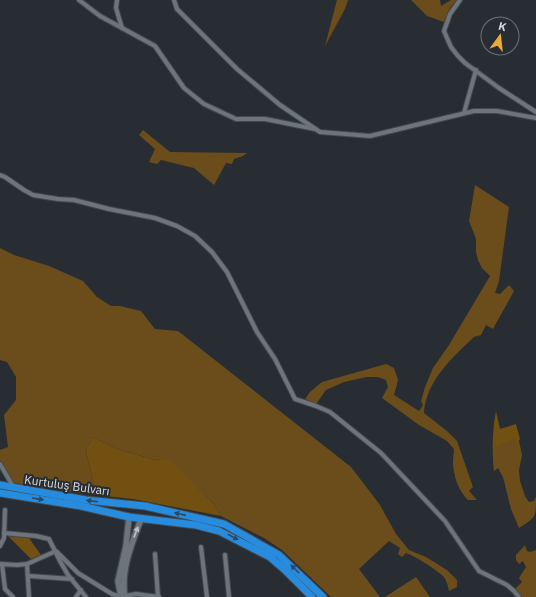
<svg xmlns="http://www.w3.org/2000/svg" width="536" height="597" viewBox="0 0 536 597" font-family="'IBM Plex Sans',sans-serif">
	<rect width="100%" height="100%" fill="#272d33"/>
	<g fill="#715012">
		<path d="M496,411L500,429L516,424L520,439L510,455L494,471C492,452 492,431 496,411Z"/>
		<path d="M92,437L120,450L156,460L169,458L213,503L221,516L133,499L86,494L94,486L86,451Z"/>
		<path d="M8,536L29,538L41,555L31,559Z"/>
	</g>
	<g fill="#6b4d1b">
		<path d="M337,0H348L345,9L325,46Z"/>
		<path d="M411,0H440L441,6L451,0H457L450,8L444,22L427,16Z"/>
		<path d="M143,130L170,152L247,153L243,156L234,159L232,164L226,163L214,185L194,168L161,160L157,164L149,162L155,149L139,135Z"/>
		<path d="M475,185L509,207L499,281L495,293L500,294L509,285L514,291L493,329L486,325L481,335L474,337C452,358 426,381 424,413L447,431L457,441L473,487L469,491L477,500H468C459,492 453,475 453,462C453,458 454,453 454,449L447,441L419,425L382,398L388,387L386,380L378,377H367L344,382L326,390L316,404L305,399L310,392L322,382L386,364L394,368L398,380L394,395L419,411L423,405L421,401L425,387L433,368L449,345L490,276L482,268L478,260L476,252V239L469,221Z"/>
		<path d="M0,248L14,255L49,266L83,281L97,297L111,306H120L141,311L155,329L178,331L351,467L380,505L396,534L409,550L426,557L447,570L457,580V587L449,591C448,586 447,581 444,577C437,570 415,556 406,553L402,557L398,554L400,548L389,541L359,569L380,597H331L282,550L264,538L221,516L213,503L169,459L156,460L120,450L92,437L86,451L94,486L86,494L14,483L0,460V450L8,447L4,415L16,400V377L7,362L0,360Z"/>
		<path d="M514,439L519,441L522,455L519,470L520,481L525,496L529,502L534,501L536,497C536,518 536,517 519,528L511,509L503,477L498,468L494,471L493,447Z"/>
		<path d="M525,545L527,551L530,552L536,550V597H521L515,589L522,582L519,578L526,567L523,561L519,564L516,560V555Z"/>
		<path d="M416,577L430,597H385Z"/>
	</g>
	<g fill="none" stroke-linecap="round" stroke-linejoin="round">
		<g stroke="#44494e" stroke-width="6">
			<g id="street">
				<path d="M79,0L100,16L155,46L184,88L204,104L236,119H265L315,129"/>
				<path d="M117,0L116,8L122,28"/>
				<path d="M174,0L177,9L237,69L280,105L320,132L370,136L474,111H497L536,118"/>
				<path d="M460,0L450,14L444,31L451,47L458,56L465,63L499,88L536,112"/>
				<path d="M464,113L476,70"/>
				<path d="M0,175L5,177L24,190L33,195L58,199L74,200L109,209L155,218L177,226L195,236L212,252L227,272L257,332L275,359L295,399L316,406L330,412L381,453L445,521L479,571L507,585L514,591L519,597"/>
				<path d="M0,464L14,488"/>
				<path d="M4,533L36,536L49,539L60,561L68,575L86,597"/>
				<path d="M0,546L4,538L5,510"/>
				<path d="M201,547L207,597"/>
				<path d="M155,554L158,597"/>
				<path d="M225,555L229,597"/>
				<path d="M0,564L17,565L27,564L56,551L78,573L112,594L121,597L136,594L159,597"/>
				<path d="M2,564L5,589L13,597"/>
				<path d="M27,564L29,597"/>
				<path d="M29,576L72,579"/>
				<path d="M76,597L81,590"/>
			</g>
		</g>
		<g stroke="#44494e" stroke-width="8">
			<g id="secondary">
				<path d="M121,597L118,581L126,546L129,517"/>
				<path d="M125,597C120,571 132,543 141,519"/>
			</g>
		</g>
		<g stroke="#44494e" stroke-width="9">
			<g id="highway">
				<path d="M0,485L86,500L145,506L224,524L279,555L323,597"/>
				<path d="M0,493L81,506L129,517L196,525L219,531L270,557L284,569L312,597"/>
			</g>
		</g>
		<use href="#street" stroke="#6d747b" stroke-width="4"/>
		<use href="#secondary" stroke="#6d747b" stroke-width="5.5"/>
		<use href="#highway" stroke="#278cde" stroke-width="7"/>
	</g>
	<defs><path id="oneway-solid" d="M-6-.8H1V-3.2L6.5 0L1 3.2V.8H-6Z"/></defs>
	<g fill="#274a66">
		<use href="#oneway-solid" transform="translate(38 499) rotate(9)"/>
		<use href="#oneway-solid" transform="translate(92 501) rotate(-173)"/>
		<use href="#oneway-solid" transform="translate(180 514) rotate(-167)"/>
		<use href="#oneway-solid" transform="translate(233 537) rotate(28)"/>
		<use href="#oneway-solid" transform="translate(295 569) rotate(-135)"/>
	</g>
	<use fill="#bcc1c6" href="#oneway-solid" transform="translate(136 532) rotate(-70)"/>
	<g text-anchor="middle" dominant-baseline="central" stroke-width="4" stroke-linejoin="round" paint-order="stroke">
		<g font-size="12" fill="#d7dbdf" stroke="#272d33">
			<text transform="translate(67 485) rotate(8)">Kurtuluş Bulvarı</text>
		</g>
	</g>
	<g transform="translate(500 36) rotate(15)"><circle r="19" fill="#272d33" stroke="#6d7378"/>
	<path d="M0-3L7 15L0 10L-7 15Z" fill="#eaaa39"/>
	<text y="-6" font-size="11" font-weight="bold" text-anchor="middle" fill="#d7dbdf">K</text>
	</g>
</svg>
